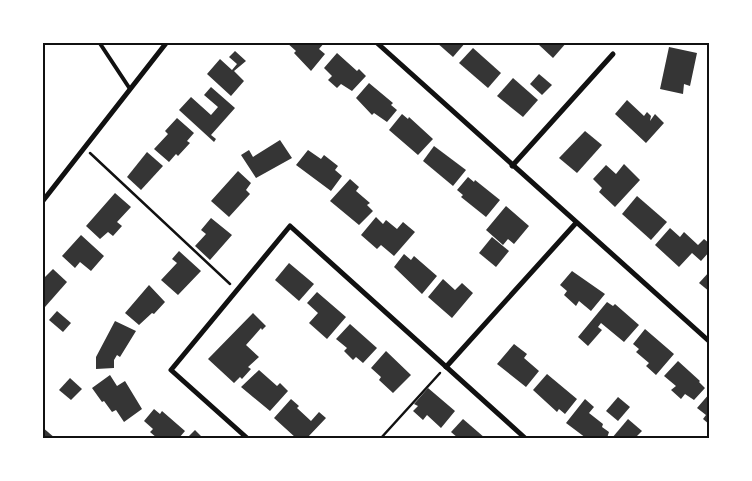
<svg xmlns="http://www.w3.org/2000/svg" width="752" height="481" viewBox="0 0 752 481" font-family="'Fira Sans',sans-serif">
	<rect width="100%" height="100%" fill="#fff"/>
	<g fill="#353535">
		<path d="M286,42H325L319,49L325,54L311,71L294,53L296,51Z"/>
		<path d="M436,42H466L453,57Z"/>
		<path d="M539,42H567L553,58L538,44Z"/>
		<path d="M669,47L697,53L690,86L684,84L683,94L660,89Z"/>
		<path d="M473,48L501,73L488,88L459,63Z"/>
		<path d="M235,51L246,61L234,71L244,81L231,96L207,74L220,59L232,70L237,64L229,57Z"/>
		<path d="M337,53L357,71L359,69L366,76L352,91L341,84L337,88L328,80L332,76L324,68Z"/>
		<path d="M539,74L552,85L542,95L530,84Z"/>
		<path d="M513,78L538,100L523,117L497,96Z"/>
		<path d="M369,83L393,103L391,105L397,110L387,122L374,113L372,115L356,98Z"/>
		<path d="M211,87L235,108L211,135L216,139L214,142L179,110L191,97L211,115L218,107L204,95Z"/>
		<path d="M627,100L644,116L647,112L651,116L650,121L655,114L664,123L646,143L615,114Z"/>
		<path d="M402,114L408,119L409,117L433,139L418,155L389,130Z"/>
		<path d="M177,118L194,133L187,141L190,143L178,156L176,154L169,162L154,149L168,134L165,131Z"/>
		<path d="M585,131L602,145L577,173L559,158Z"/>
		<path d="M280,140L292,158L256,178L241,155L249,150L253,157Z"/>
		<path d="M434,146L466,170L453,186L423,161Z"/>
		<path d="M308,150L321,159L324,155L338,166L335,170L342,176L331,191L296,165Z"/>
		<path d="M147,152L163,166L141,190L127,177Z"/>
		<path d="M624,164L640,180L615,207L599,192L602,188L593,179L606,165L616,174Z"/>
		<path d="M238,171L251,183L246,190L250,194L229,217L211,201Z"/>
		<path d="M468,177L474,182L475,180L500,200L486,217L461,197L463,195L457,190Z"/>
		<path d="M350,179L359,187L356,191L370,203L367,205L373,211L359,225L330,201Z"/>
		<path d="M115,193L131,207L117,222L122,226L113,236L108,232L100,239L86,226Z"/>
		<path d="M637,196L667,222L651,240L622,214Z"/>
		<path d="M506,206L529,226L514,244L508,239L503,245L486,230Z"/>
		<path d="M376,217L383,224L386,220L397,229L403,222L415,232L394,256L381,245L377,249L361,235Z"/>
		<path d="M211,218L232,235L210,260L195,246L206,234L201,230Z"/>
		<path d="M670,228L680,237L684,232L698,245L704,239L710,244V251L701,261L692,253L679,267L655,245Z"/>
		<path d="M81,235L104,256L91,271L80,262L75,268L62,256Z"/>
		<path d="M492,237L509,251L496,267L479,253Z"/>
		<path d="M179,251L201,271L178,295L161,280L177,263L172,259Z"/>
		<path d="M404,254L411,260L414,256L437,276L422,294L394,267Z"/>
		<path d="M289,263L314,284L299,301L275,280Z"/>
		<path d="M53,269L67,282L45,307L42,305V280Z"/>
		<path d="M572,271L605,294L591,311L579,301L576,306L564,295L567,291L560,285Z"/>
		<path d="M710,271V292L699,283Z"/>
		<path d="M443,279L455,290L462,283L473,293L452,318L428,297Z"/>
		<path d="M149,285L165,302L154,314L152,313L139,325L125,313Z"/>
		<path d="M317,292L346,317L327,339L309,323L318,313L307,303Z"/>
		<path d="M607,302L613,306L615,304L639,325L624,342L601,323L598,327L602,330L588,346L578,337Z"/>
		<path d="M57,311L71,323L63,332L49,320Z"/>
		<path d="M253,313L266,326L262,330L261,328L246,345L259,357L248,367L251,369L242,379L240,377L234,383L208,359Z"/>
		<path d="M115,321L136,331L120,357L117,355L114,360V368L96,369V357Z"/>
		<path d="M350,324L377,348L363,363L356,357L353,360L344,351L347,348L336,339Z"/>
		<path d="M645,329L674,354L656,375L646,366L649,363L636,352L639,349L633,344Z"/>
		<path d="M514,344L527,354L524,358L539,371L526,387L497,364Z"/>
		<path d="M386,351L411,375L393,393L379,380L381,377L371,368Z"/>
		<path d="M678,361L700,381L699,382L705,388L694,400L685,394L681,399L671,390L676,386L664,376Z"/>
		<path d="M259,370L277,386L280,383L288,391L270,411L241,387Z"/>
		<path d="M547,374L577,399L565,414L559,409L557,412L533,390Z"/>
		<path d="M110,375L117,386L125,381L142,409L124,422L116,410L112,412L104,401L102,402L92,388Z"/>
		<path d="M70,378L82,389L71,400L59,390Z"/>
		<path d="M428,388L455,411L441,428L427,415L423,420L413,411L418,406L414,404Z"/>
		<path d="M710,393V425L703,419L706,415L697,408Z"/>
		<path d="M618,397L630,407L618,421L606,411Z"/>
		<path d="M291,399L299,406L297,408L311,421L319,412L326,418L307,438H296L274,418Z"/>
		<path d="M585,399L594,407L589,413L603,424L602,427L609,432L607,438H586L566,423Z"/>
		<path d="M154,409L160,414L162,411L185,431L179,438H157L150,432L153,429L144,421Z"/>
		<path d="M463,419L485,438H458L451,432Z"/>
		<path d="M628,419L642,431L635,438H612Z"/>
		<path d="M42,427L55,438H42Z"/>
		<path d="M195,430L201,436L205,438H187Z"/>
	</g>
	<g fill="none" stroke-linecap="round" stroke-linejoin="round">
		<g stroke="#111" stroke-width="2.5">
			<path d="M90,153L230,284"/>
			<path d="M381,438L440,373"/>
		</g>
		<path stroke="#111" stroke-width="4" d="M99,42L130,89"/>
		<g stroke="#111" stroke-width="5">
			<path d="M376,42L710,342"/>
			<path d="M512,166L613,54"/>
			<path d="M42,202L167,42"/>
			<path d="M446,367L576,223"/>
			<path d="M247,438L171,370L290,226L525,438"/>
		</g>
	</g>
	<rect width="752" height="481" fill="none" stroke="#ffffff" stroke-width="88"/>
	<rect x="44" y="44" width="664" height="393" fill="none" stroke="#111" stroke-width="2"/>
</svg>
